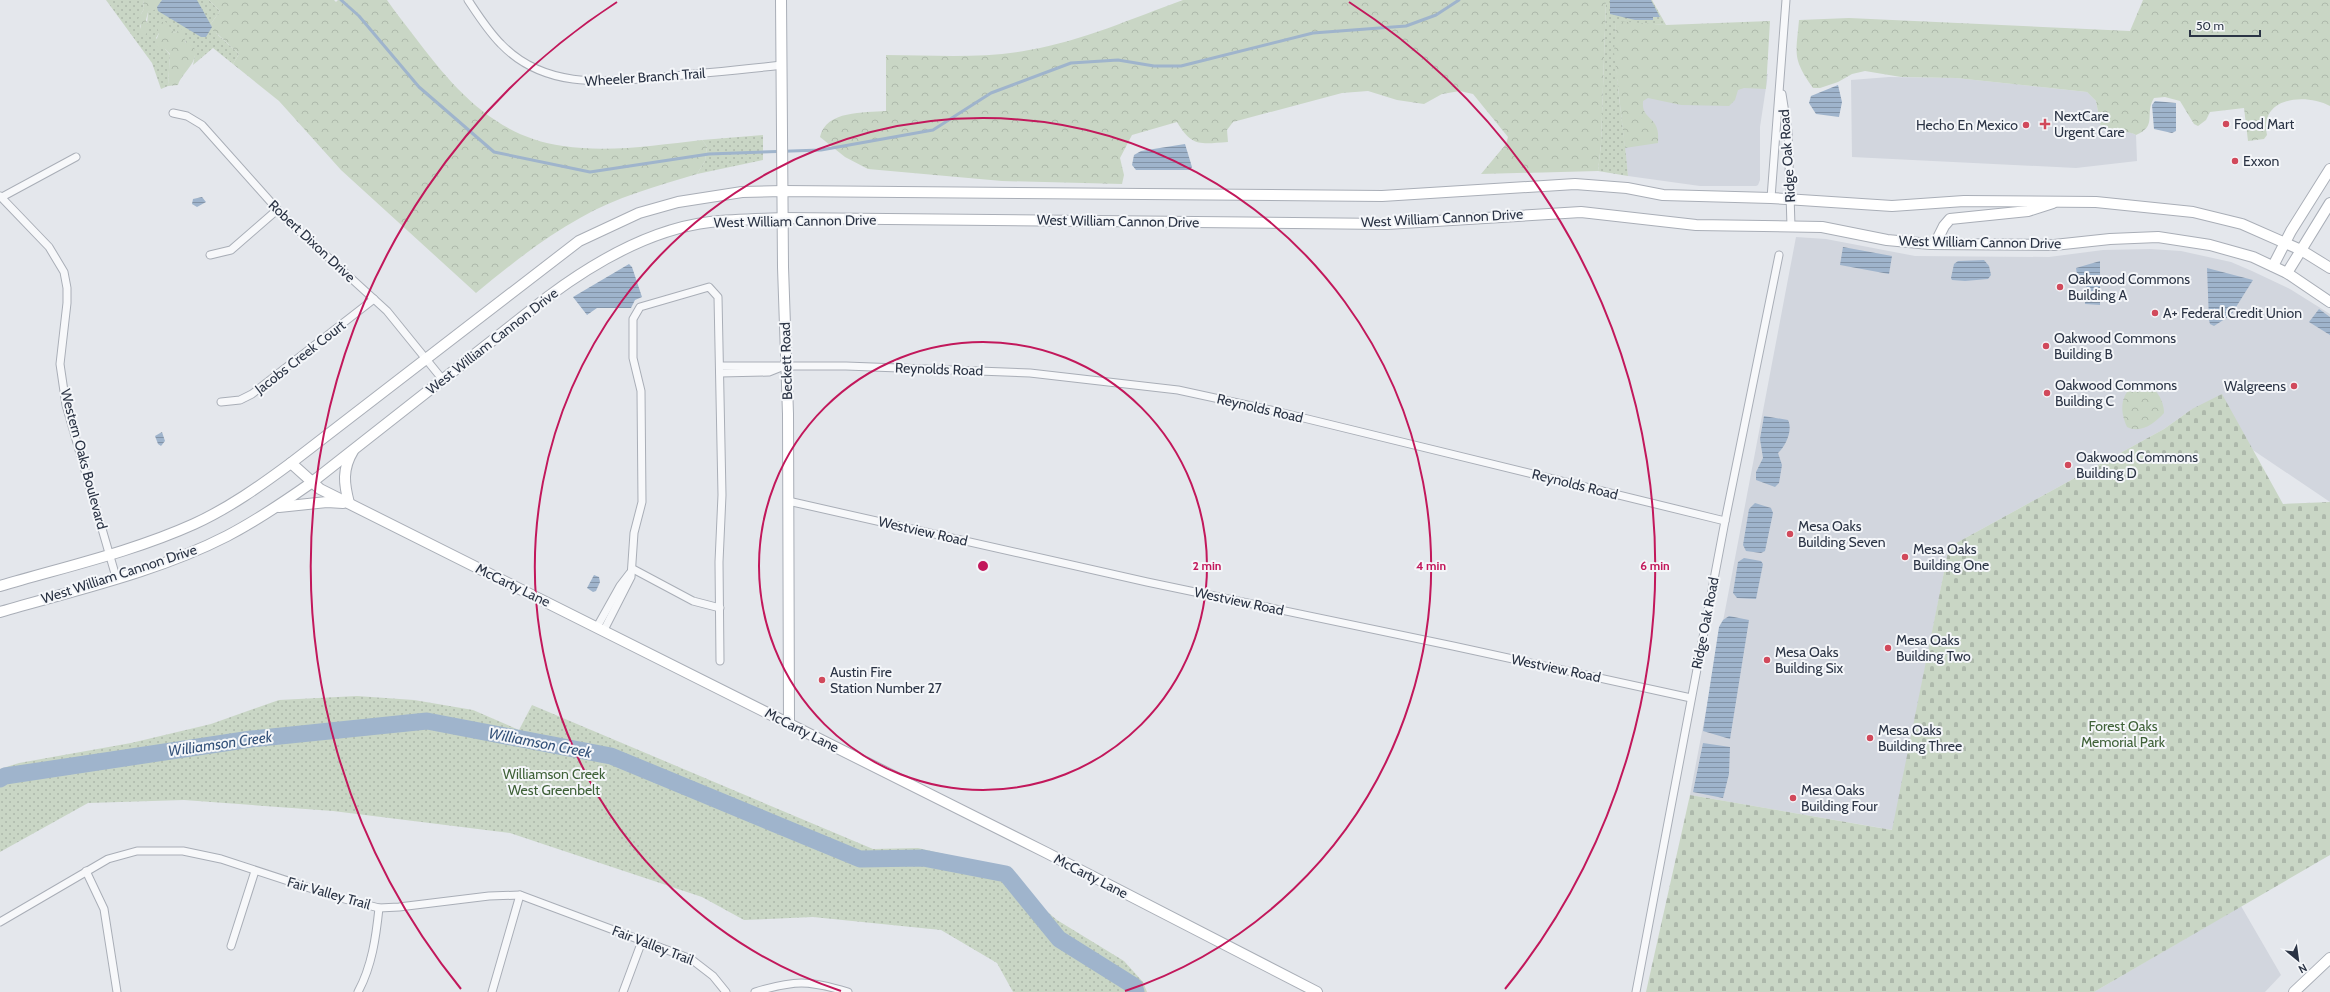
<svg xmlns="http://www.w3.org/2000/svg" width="2330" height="992" viewBox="0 0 2330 992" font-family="Cabin,sans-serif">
	<defs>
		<pattern id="grass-dots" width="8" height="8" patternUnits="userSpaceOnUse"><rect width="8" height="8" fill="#c9d6c5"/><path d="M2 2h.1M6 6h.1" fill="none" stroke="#adb8ab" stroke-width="1.8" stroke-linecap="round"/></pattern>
		<pattern id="forest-crowns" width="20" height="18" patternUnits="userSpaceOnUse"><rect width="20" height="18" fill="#c9d6c5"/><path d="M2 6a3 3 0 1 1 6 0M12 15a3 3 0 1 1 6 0" fill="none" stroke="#adb8ab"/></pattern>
		<pattern id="cemetery-stones" width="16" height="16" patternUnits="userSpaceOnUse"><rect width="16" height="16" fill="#c9d6c5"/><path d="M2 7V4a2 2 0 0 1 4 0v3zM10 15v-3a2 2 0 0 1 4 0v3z" fill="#adb8ab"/></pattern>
		<pattern id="water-rules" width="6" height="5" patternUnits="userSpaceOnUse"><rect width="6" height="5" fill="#9fb4cc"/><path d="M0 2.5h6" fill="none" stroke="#8293a7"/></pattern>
	</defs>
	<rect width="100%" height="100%" fill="#e4e7ec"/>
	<g fill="#d2d6de">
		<path d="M1768,74L1760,127V180L1758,185L1756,186H1700L1628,176L1620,103Z"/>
		<path d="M1889,77L1956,78L2087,92L2096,101L2101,128L2106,132L2127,131L2136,135L2137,161L2076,168L1852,157L1851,80Z"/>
		<path d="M1796,237L1826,239L1915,256L2049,257L2103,250L2150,249L2181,251L2231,262L2252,271L2290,289L2330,314V502L2192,409L2164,429L1949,547L1893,830L1690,795Z"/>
		<path d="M2241,906L2281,975L2265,992H2094Z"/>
	</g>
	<g fill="url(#grass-dots)">
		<path d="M106,0H143L144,9L141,14L140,32L147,24L148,12L157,7L162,0H209L220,11L210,25L218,35L239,54L233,64L213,48L193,65L195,55L178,31L174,33L170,28L159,33L156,38L170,55L168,86L161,89L152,63Z"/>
		<path d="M1606,0H1652L1666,25L1616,22C1613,74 1624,124 1628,176L1598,171L1601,144Z"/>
		<path d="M763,135V160L697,174L705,161L707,146L702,140Z"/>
		<path d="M357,696L414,700L473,710L519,730L532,705L873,849L918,848L961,858L1005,876L1057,920L1124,961L1143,982L1147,992H1013L997,963L941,930L813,917L744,920L702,897L510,833L333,811L184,800L88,803L0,852V769L19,763L131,743L211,724L279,700Z"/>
	</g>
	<g fill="url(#forest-crowns)">
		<path d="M143,0H162L157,9L148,12L146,20L149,28L145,36L139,32L141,26L138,19L144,9Z"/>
		<path d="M209,0H334L336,2L338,0H387C395,12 405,24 414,36C454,89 494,136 563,146C609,153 657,145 702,140L707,146L705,161L697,174C657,186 616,197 580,218C542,239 509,266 476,293L341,170L279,101L233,64L239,54L212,29L210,25L220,11Z"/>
		<path d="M1183,0H1606L1601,144L1598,171L1481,174L1506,144L1508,137L1473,94L1460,91L1442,94L1424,104L1397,100L1368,91L1342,93L1233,122L1227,130L1228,142C1200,144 1192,147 1177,122L1132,135L1120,158L1124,175L1122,184L1002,181L868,169L845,157L820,137C826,110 864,113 886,111V55C933,55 983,59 1029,50C1082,41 1133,18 1183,0Z"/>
		<path d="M2143,0H2330V106C2305,93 2259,97 2267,135L2264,139L2248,141L2244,108L2210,112L2206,120L2198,126L2194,124L2180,101L2165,97L2154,98C2144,114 2158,126 2136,135C2122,128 2111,135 2101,128L2096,101L2087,92L1956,78L1901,77L1865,71L1852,74L1838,82L1820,88H1813C1792,58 1796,55 1799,20L1849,18L2130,31Z"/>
		<path d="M1616,21L1666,25L1770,21L1766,89L1744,88L1738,90L1735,100L1729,106L1681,105L1648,98L1643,101C1641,122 1661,114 1658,143L1625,148L1614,52Z"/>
		<path d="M159,22H166L174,33L184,28L185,42L194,47C200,62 182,72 178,85L168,86L170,54L165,49L158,48L155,43L159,33L157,27Z"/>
		<path d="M2143,382C2155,386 2164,400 2164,413C2155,423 2141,434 2127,427C2118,408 2121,388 2143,382Z"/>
	</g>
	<path fill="url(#cemetery-stones)" d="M2222,394L2283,504L2330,502V855L2094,992H1646L1690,795L1892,830L1949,547L2164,429L2192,409Z"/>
	<g fill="url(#water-rules)">
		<path d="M162,0H197L212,27L206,37H201L158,11L157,7Z"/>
		<path d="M1610,0H1651L1660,17H1653V20H1635L1610,14Z"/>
		<path d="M1838,85L1842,102L1839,117L1816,114L1809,103L1811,96Z"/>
		<path d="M2155,101L2176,103V131L2172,133L2154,129L2152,105Z"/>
		<path d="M1185,144L1192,167L1190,170H1136L1132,165L1134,155L1141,151Z"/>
		<path d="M202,197L206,202L197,207L192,204L193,199Z"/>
		<path d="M1843,247L1892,256L1889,274L1840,265Z"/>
		<path d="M1984,260L1989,266L1991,275L1988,279L1965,281L1952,280L1951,278L1954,264L1958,261Z"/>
		<path d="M2100,261V305L2085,304L2087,276L2077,275L2076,268Z"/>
		<path d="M629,264L632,267L642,297L635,300L631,308H597L587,315L573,297Z"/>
		<path d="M2207,268L2253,280L2231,315L2214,326L2210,324L2209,320Z"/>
		<path d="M2319,309L2330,317V335L2309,322Z"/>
		<path d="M1764,416L1788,420C1793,430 1786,446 1778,453L1782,465L1779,483L1775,487L1756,480V472L1763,458L1760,439Z"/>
		<path d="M162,432L165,441L161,446L158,444L155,436Z"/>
		<path d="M1755,503L1771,508L1773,513L1765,551L1761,553L1746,551L1743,545L1749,509Z"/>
		<path d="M1744,558L1761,561L1763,564L1756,599L1737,598L1733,593L1738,562Z"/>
		<path d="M594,575L599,577L600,582L596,591L593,592L587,588Z"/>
		<path d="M1729,616L1749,620L1730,739L1703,731L1719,627L1723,620Z"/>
		<path d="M1703,743L1730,747L1729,774L1723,798L1693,792Z"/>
	</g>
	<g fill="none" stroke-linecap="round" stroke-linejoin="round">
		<path stroke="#9fb4cc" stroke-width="3" d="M341,0L359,16L419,87L494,152L590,172L709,154L821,150L933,130L991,93L1071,63L1118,60L1154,66H1181L1313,33L1406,26L1436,15L1459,0"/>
		<path stroke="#9fb4cc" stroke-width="17" d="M0,779L5,776L251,739L427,721L611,756L860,859L923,858L1006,874L1059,939L1134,986L1136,992"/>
		<g stroke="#a9aeb7" stroke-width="9">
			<g id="street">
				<path d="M468,0C478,15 488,31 501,44C545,90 606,82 664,77C703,73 742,70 782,65"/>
				<path d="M1782,94L1788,132L1791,226"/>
				<path d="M173,113L187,116L202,125L285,218L387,311L443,380"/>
				<path d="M0,196L49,247L64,272L67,288V303L60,364L66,405L116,577"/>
				<path d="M2,197L76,157"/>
				<path d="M1771,198L1786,0"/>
				<path d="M210,255L231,250L277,210"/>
				<path d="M720,366H846L1030,373L1178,390L1275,411L1725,521"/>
				<path d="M720,373L769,372L784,366"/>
				<path d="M221,402L240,400L252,394L374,299"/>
				<path d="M788,501L1147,582L1453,646L1691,698"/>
				<path d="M633,569L693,601L720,608"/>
				<path d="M597,627L620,586L630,573"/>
				<path d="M604,630L631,577L634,533L642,502L641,391L633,358V319L640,307L709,287L718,297L722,495L719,562L720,661"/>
				<path d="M86,871L104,909L117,992"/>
				<path d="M0,922L108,859L137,851H183L221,859L337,897L379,908L399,907L489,896L520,895L691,959L713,976L726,992"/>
				<path d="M231,946L255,871"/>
				<path d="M358,992C372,966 376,937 379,908"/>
				<path d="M492,992L520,895"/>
				<path d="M623,992L642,941"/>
				<path d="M755,992C795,980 808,980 848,992"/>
				<path d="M1636,992L1725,521L1779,255"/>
			</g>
		</g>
		<g stroke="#a9aeb7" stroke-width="12">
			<g id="secondary">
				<path d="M781,0L783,267L788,414L789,723"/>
				<path d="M1935,244L1944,226L1950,219L2028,211L2053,203"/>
				<path d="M2273,266L2291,231L2330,169"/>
				<path d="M2287,273L2330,203"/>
				<path d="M291,463L320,489L1047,853L1317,992"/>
				<path d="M349,503C344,484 342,469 353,451"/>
				<path d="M279,507L327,502L343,503"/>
				<path d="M0,586C64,567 132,552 194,524C229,508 260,486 291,463L579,241L639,213L678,202L742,192L783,191L1382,196L1575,184L1627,188L1663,195L1771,198L1892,206L1964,201L2096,202L2193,212L2242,224L2301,250L2330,268"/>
				<path d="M0,612C75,590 157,572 227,536C256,521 284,502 311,483L549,296C596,261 651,229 710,222C734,219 759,219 783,218L1387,224L1581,212L1696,225L1822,227L1887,240L1930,244L2054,245L2110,239L2158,237L2210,245L2253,257L2287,273L2330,302"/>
				<path d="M2294,992L2330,958"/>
			</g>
		</g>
		<use href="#street" stroke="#f7f8fa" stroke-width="7"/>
		<use href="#secondary" stroke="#fff" stroke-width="10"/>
	</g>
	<g fill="none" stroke="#c2185b" stroke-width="2">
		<circle cx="983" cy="566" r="224"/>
		<path d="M841 991A448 448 0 1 1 1125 991"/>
		<path d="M461 989A672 672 0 0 1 617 2M1349 2A672 672 0 0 1 1505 989"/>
	</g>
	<g fill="#d1495b" stroke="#f4f6f9" stroke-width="1.5">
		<path d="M2043 118h4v4h4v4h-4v4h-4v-4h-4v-4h4z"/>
		<circle cx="2226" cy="124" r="4"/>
		<circle cx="2026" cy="125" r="4"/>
		<circle cx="2235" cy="161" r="4"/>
		<circle cx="2060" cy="287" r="4"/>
		<circle cx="2155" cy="313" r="4"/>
		<circle cx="2046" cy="346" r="4"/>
		<circle cx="2294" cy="386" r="4"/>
		<circle cx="2047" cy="393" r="4"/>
		<circle cx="2068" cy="465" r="4"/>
		<circle cx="1790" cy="534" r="4"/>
		<circle cx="1905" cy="557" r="4"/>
		<circle cx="1888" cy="648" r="4"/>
		<circle cx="1767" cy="660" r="4"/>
		<circle cx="822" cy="680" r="4"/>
		<circle cx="1870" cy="738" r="4"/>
		<circle cx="1793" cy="798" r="4"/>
	</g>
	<g text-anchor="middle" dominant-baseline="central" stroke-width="4" stroke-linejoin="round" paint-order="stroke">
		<g font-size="14" fill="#2b3445" stroke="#f4f6f9">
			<text transform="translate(645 77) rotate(-4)">Wheeler Branch Trail</text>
			<text transform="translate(1787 156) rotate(-94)">Ridge Oak Road</text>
			<text transform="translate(1442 218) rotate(-3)">West William Cannon Drive</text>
			<text transform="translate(795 221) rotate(-1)">West William Cannon Drive</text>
			<text transform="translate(1118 221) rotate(1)">West William Cannon Drive</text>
			<text transform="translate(312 241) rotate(43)">Robert Dixon Drive</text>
			<text transform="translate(1980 242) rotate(1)">West William Cannon Drive</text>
			<text transform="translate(492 341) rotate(-38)">West William Cannon Drive</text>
			<text transform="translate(300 357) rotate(-38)">Jacobs Creek Court</text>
			<text transform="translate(786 361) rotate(-92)">Beckett Road</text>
			<text transform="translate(939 369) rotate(2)">Reynolds Road</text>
			<text transform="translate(1260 408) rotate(13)">Reynolds Road</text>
			<text transform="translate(84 459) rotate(75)">Western Oaks Boulevard</text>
			<text transform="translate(1575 484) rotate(14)">Reynolds Road</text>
			<text transform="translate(923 531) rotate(13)">Westview Road</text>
			<text transform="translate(119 574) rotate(-18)">West William Cannon Drive</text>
			<text transform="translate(513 585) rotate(26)">McCarty Lane</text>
			<text transform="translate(1239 601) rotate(12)">Westview Road</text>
			<text transform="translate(1705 623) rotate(-79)">Ridge Oak Road</text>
			<text transform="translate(1556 668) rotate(12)">Westview Road</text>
			<text transform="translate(802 730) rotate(27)">McCarty Lane</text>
			<text transform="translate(1091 876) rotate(27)">McCarty Lane</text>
			<text transform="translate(329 893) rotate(16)">Fair Valley Trail</text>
			<text transform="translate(653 945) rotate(21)">Fair Valley Trail</text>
		</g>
		<g font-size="14" fill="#2b3445" stroke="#f4f6f9" text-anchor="start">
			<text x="2054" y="116">NextCare<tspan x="2054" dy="16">Urgent Care</tspan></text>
			<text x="2234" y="124">Food Mart</text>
			<text x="2018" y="125" text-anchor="end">Hecho En Mexico</text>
			<text x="2243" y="161">Exxon</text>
			<text x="2068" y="279">Oakwood Commons<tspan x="2068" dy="16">Building A</tspan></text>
			<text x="2163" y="313">A+ Federal Credit Union</text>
			<text x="2054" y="338">Oakwood Commons<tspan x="2054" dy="16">Building B</tspan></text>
			<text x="2055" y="385">Oakwood Commons<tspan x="2055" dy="16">Building C</tspan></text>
			<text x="2286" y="386" text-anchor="end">Walgreens</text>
			<text x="2076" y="457">Oakwood Commons<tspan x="2076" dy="16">Building D</tspan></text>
			<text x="1798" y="526">Mesa Oaks<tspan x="1798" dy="16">Building Seven</tspan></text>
			<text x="1913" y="549">Mesa Oaks<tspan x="1913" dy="16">Building One</tspan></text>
			<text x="1896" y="640">Mesa Oaks<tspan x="1896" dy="16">Building Two</tspan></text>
			<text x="1775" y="652">Mesa Oaks<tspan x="1775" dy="16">Building Six</tspan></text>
			<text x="830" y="672">Austin Fire<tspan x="830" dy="16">Station Number 27</tspan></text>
			<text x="1878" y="730">Mesa Oaks<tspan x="1878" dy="16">Building Three</tspan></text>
			<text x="1801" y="790">Mesa Oaks<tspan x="1801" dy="16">Building Four</tspan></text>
		</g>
		<g font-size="14" fill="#3f6138" stroke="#f4f6f9">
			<text x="2123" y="726">Forest Oaks<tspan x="2123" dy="16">Memorial Park</tspan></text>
			<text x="554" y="774">Williamson Creek<tspan x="554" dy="16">West Greenbelt</tspan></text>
		</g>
		<g font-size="15" font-style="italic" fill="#34527a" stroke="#f4f6f9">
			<text transform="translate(540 743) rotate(11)">Williamson Creek</text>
			<text transform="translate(220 744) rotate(-8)">Williamson Creek</text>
		</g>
	</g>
	<circle cx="983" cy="566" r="6" fill="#c2185b" stroke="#f4f6f9" stroke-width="2"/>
	<g font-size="12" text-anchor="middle" font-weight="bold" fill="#c2185b" stroke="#f4f6f9" stroke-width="4" stroke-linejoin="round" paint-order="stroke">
		<text x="1207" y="570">2 min</text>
		<text x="1431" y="570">4 min</text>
		<text x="1655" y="570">6 min</text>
	</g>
	<g transform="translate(2298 960) rotate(151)" stroke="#f4f6f9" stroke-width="3" paint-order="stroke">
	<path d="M0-3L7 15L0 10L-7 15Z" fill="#2b3445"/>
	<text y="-6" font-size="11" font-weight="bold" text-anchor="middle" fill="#2b3445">N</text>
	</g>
	<path d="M2190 30v6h70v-6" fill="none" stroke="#2b3445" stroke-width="2"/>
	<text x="2196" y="30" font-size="12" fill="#2b3445" stroke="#f4f6f9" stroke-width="3" paint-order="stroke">50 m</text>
</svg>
